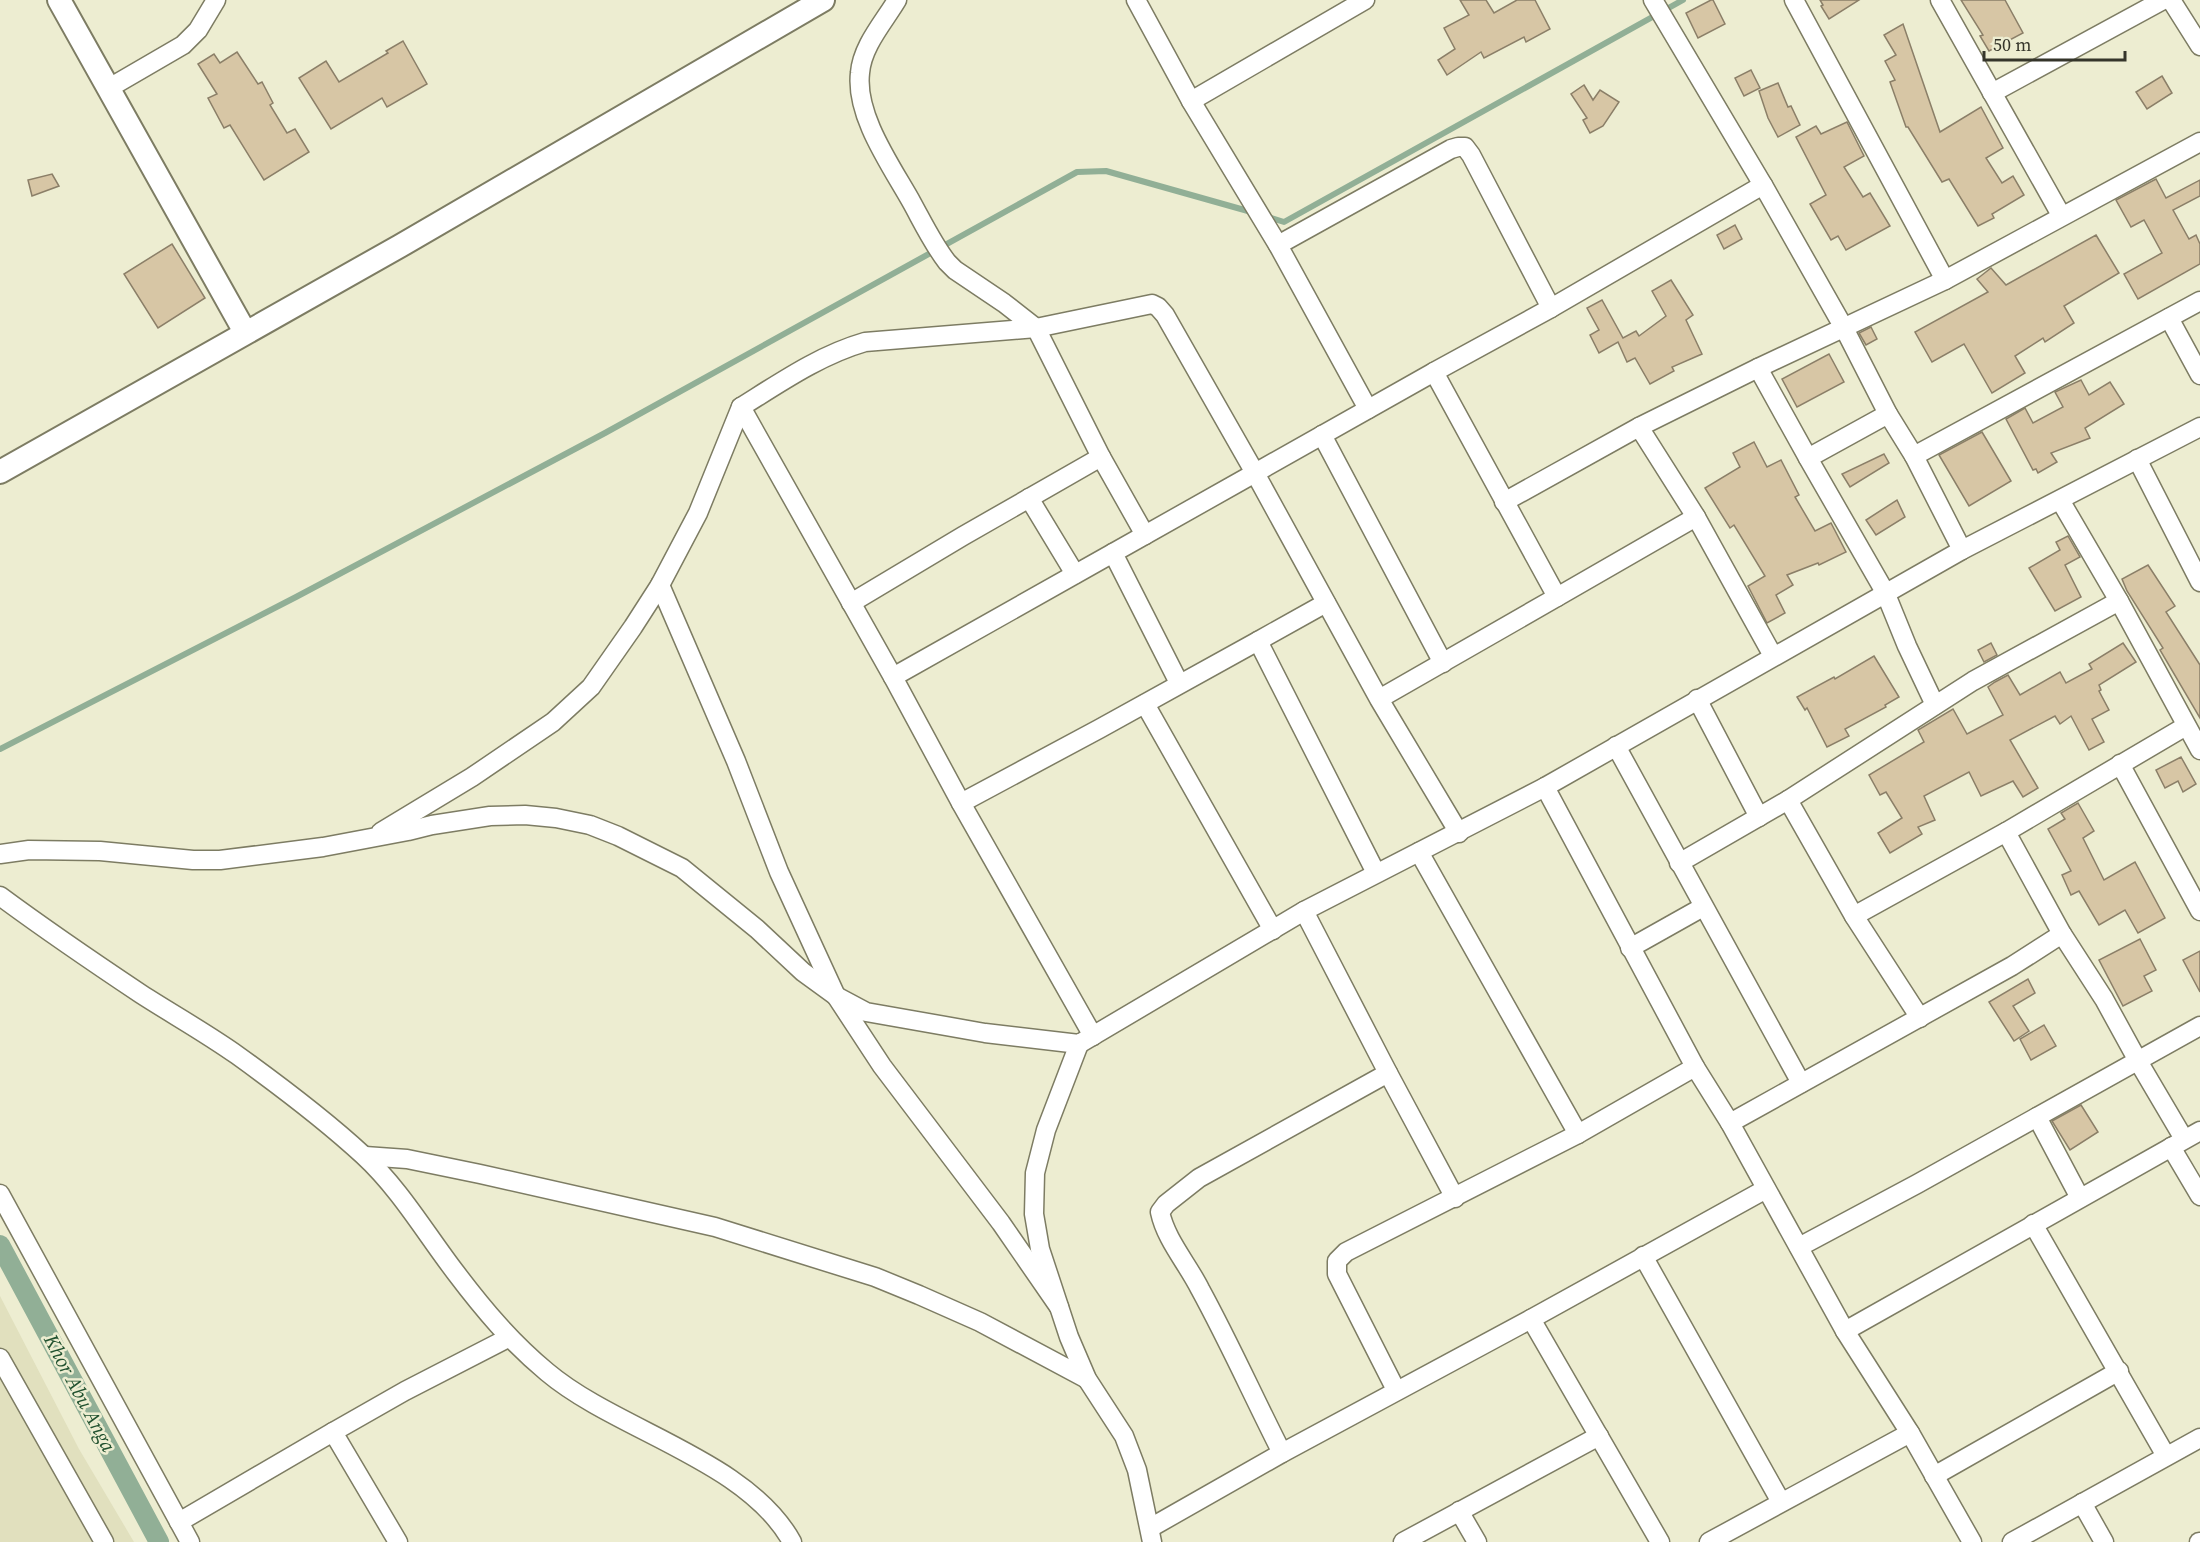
<svg xmlns="http://www.w3.org/2000/svg" width="2200" height="1542" viewBox="0 0 2200 1542" font-family="'Source Serif 4',serif">
	<rect width="100%" height="100%" fill="#ededd1"/>
	<path fill="#e1e0be" d="M0,1296L79,1449L134,1542H0Z"/>
	<g fill="none" stroke-linecap="round" stroke-linejoin="round">
		<g stroke="#91af96" stroke-width="6">
			<path d="M1265,216L1284,222L1683,0"/>
			<path d="M0,749L296,597L605,433L1077,172L1106,171L1255,213"/>
		</g>
		<path stroke="#91af96" stroke-width="20" d="M0,1245L159,1542"/>
	</g>
	<g fill="#d7c6a5" stroke="#8b7f68" stroke-width="1.5">
		<path d="M1460,0H1486L1494,13L1517,0H1535L1550,29L1526,42L1524,37L1484,58L1481,52L1447,75L1438,60L1455,49L1444,28L1469,15Z"/>
		<path d="M1711,0H1713L1725,24L1698,38L1686,13Z"/>
		<path d="M1820,0H1859L1829,19L1821,6L1823,5Z"/>
		<path d="M1961,0H2005L2023,33L1989,51L1980,36L1983,35Z"/>
		<path d="M1903,24L1940,132L1981,107L2003,148L1986,158L2002,183L2013,176L2024,195L1992,214L1994,218L1978,226L1949,179L1942,182L1908,127H1906L1890,82L1895,80L1885,61L1896,55L1884,35Z"/>
		<path d="M403,41L427,84L387,107L382,98L331,129L299,78L326,61L339,82L388,53L386,51Z"/>
		<path d="M237,52L258,84L262,82L273,103L270,105L287,133L295,129L309,152L264,180L230,125L224,128L208,98L217,94L198,64L214,54L220,63Z"/>
		<path d="M1751,70L1760,88L1744,96L1735,78Z"/>
		<path d="M2162,76L2172,93L2147,109L2136,92Z"/>
		<path d="M1778,83L1788,107L1791,106L1800,125L1778,137L1768,118L1759,91Z"/>
		<path d="M1584,85L1593,100L1600,90L1619,102L1603,126L1590,133L1583,120L1587,118L1571,94Z"/>
		<path d="M1847,122L1864,156L1844,167L1863,197L1870,193L1890,226L1846,250L1838,236L1831,240L1810,204L1826,195L1796,137L1816,126L1821,134Z"/>
		<path d="M52,174L59,186L32,196L28,180Z"/>
		<path d="M2156,179L2166,198L2200,180V196L2173,210L2189,239L2196,235L2200,244V264L2138,299L2124,274L2162,253L2144,220L2131,227L2116,200Z"/>
		<path d="M1735,225L1742,239L1724,249L1717,235Z"/>
		<path d="M2096,235L2119,273L2064,306L2074,323L2045,342L2043,338L2015,356L2025,373L1992,393L1964,344L1932,362L1915,332L1988,292L1977,279L1991,268L2006,285Z"/>
		<path d="M172,244L205,298L158,328L124,274Z"/>
		<path d="M1671,280L1693,315L1686,320L1702,354L1672,367L1674,371L1650,384L1635,358L1627,362L1618,342L1599,353L1590,335L1599,330L1587,308L1602,300L1623,338L1636,331L1639,336L1666,316L1652,291Z"/>
		<path d="M1871,327L1877,339L1866,345L1859,333Z"/>
		<path d="M1829,354L1844,382L1797,407L1782,379Z"/>
		<path d="M2081,380L2089,395L2110,382L2124,404L2085,428L2090,438L2051,453L2057,462L2038,473L2036,469L2033,470L2006,419L2025,408L2033,423L2063,407L2055,392Z"/>
		<path d="M1982,432L2011,481L1969,506L1939,455Z"/>
		<path d="M1754,442L1767,467L1781,460L1799,495L1795,497L1815,531L1831,523L1846,552L1819,565L1818,563L1787,575L1793,585L1776,595L1785,613L1767,623L1748,586L1765,576L1734,525L1730,528L1705,488L1740,467L1733,453Z"/>
		<path d="M1884,454L1889,463L1850,487L1842,474Z"/>
		<path d="M1897,500L1905,517L1876,535L1866,520Z"/>
		<path d="M2068,536L2080,557L2065,565L2081,597L2055,611L2029,568L2060,550L2056,542Z"/>
		<path d="M2148,565L2175,606L2166,612L2200,665V718L2160,650L2163,648L2127,591L2122,579Z"/>
		<path d="M1991,643L1997,655L1984,662L1978,650Z"/>
		<path d="M2123,643L2136,662L2099,685L2101,690L2099,691L2109,710L2092,719L2104,742L2089,750L2071,716L2060,724L2055,716L2010,740L2038,788L2023,797L2013,781L1981,796L1969,772L1924,796L1935,820L1918,827L1922,834L1890,853L1878,833L1902,818L1886,792L1880,795L1869,775L1924,742L1918,730L1953,709L1967,734L2003,715L1988,687L1995,682L2008,675L2020,695L2060,672L2066,683L2092,669L2089,664Z"/>
		<path d="M1874,656L1899,697L1885,705L1886,707L1845,729L1849,736L1827,747L1807,708L1805,710L1797,697L1834,677L1835,679Z"/>
		<path d="M2181,757L2196,784L2183,792L2178,781L2165,788L2156,770Z"/>
		<path d="M2078,803L2094,831L2083,838L2104,880L2135,862L2165,918L2138,933L2125,910L2099,925L2079,891L2071,895L2062,875L2071,871L2048,829L2065,819L2061,813Z"/>
		<path d="M2140,939L2156,970L2144,976L2152,991L2123,1006L2099,960Z"/>
		<path d="M2200,951V992L2183,960Z"/>
		<path d="M2028,979L2035,993L2013,1006L2029,1031L2014,1041L1989,1002Z"/>
		<path d="M2044,1025L2056,1046L2031,1060L2020,1039Z"/>
		<path d="M2081,1105L2098,1132L2070,1150L2052,1121Z"/>
	</g>
	<g fill="none" stroke-linecap="round" stroke-linejoin="round">
		<g stroke="#7d7c63" stroke-width="21">
			<g id="minor">
				<path d="M897,0C884,22 862,46 860,73C855,116 892,167 912,203C923,223 933,244 947,262L955,270L1004,303L1036,328L1101,457L1145,535"/>
				<path d="M1136,0L1191,101L1278,245L1368,409"/>
				<path d="M1653,0L1763,185"/>
				<path d="M1794,0L1945,280"/>
				<path d="M1940,0L2061,215"/>
				<path d="M2171,0L2200,46"/>
				<path d="M109,88L183,45L198,30L216,0"/>
				<path d="M1992,93L2163,0"/>
				<path d="M1191,101L1365,0"/>
				<path d="M1278,245L1451,149L1458,147H1465L1471,155L1551,308"/>
				<path d="M2169,318L2200,375"/>
				<path d="M1758,368L1808,458"/>
				<path d="M1434,372L1551,308L1763,185L1844,328L1888,414L1914,456L2200,301"/>
				<path d="M1888,414L1808,458L1885,592L1907,646L1935,705"/>
				<path d="M1639,427L1696,517L1773,656"/>
				<path d="M1322,435L1443,663"/>
				<path d="M1914,456L1962,550"/>
				<path d="M2137,459L2200,582"/>
				<path d="M1029,498L1075,574"/>
				<path d="M2060,500L2119,601L2200,750"/>
				<path d="M1504,502L1639,427L1758,368L1945,280L2200,142"/>
				<path d="M660,585L736,761L779,872L836,996L882,1066L1001,1223L1059,1307"/>
				<path d="M1557,597L1696,517"/>
				<path d="M851,603L963,536L1101,457"/>
				<path d="M1326,603L1258,641L1376,873"/>
				<path d="M893,677L741,407C781,382 820,355 865,342L1036,328L1152,304L1158,307L1165,315L1255,473L1113,553L1179,683"/>
				<path d="M1379,699L1557,597L1434,372L1255,473L1379,699L1459,833"/>
				<path d="M1697,699L1759,817"/>
				<path d="M1145,704L1273,930"/>
				<path d="M1616,746L1801,1083"/>
				<path d="M2120,764L2200,911"/>
				<path d="M1545,787L1695,1067L1730,1123L1845,1331L1910,1433L1972,1542"/>
				<path d="M1788,800L1854,916L2006,832L2062,934L2104,999L2138,1061L2184,1139"/>
				<path d="M961,803L893,677L1113,553"/>
				<path d="M381,832L472,777L553,722L591,687L633,627L660,585L698,513L741,407"/>
				<path d="M2006,832L2186,726"/>
				<path d="M1419,852L1578,1134"/>
				<path d="M0,854L29,850L100,851L193,860H220L323,847L408,831L432,825L490,816L525,815L556,818L590,825L618,836L682,868L757,929L803,972L836,996L866,1012L985,1033L1079,1044L1304,911L1545,787L1962,550L2200,427"/>
				<path d="M1679,863L1788,800L1973,681L2119,601"/>
				<path d="M0,896C46,930 93,962 141,994C172,1014 206,1033 237,1055C280,1086 324,1119 363,1155C400,1189 426,1234 456,1273C484,1310 511,1342 547,1372C617,1431 747,1460 792,1542"/>
				<path d="M1304,911L1388,1073L1455,1198"/>
				<path d="M1854,916L1920,1018"/>
				<path d="M1630,948L1703,907"/>
				<path d="M1093,1036L961,803L1099,729L1258,641"/>
				<path d="M1079,1044L1046,1130L1035,1173L1034,1214L1040,1249L1069,1337L1087,1379L1124,1436L1137,1470L1152,1542"/>
				<path d="M2037,1117L2080,1198"/>
				<path d="M1730,1123L2012,966L2062,934"/>
				<path d="M2171,1147L2200,1196"/>
				<path d="M365,1156L407,1159L480,1174L715,1227L875,1277L919,1295L980,1322L1087,1379"/>
				<path d="M0,1194L190,1542"/>
				<path d="M2033,1224L2166,1456"/>
				<path d="M1799,1247L1917,1184L2200,1026"/>
				<path d="M1643,1256L1781,1502"/>
				<path d="M1531,1319L1660,1542"/>
				<path d="M1845,1331L2200,1131"/>
				<path d="M0,1358L104,1542"/>
				<path d="M1396,1390L1337,1274V1261L1346,1252L1578,1134L1695,1067"/>
				<path d="M1282,1453C1254,1398 1229,1342 1200,1289C1187,1263 1166,1240 1160,1212L1166,1204L1199,1178L1388,1073"/>
				<path d="M1934,1476L2119,1371"/>
				<path d="M2082,1503L2104,1542"/>
				<path d="M1459,1511L1477,1542"/>
				<path d="M179,1522L333,1432"/>
				<path d="M1150,1528L1282,1453L1531,1319L1766,1189"/>
				<path d="M398,1542L333,1432L405,1391L508,1338"/>
				<path d="M1403,1542L1599,1436"/>
				<path d="M1709,1542L1910,1433"/>
				<path d="M2012,1542L2200,1438"/>
				<path d="M2199,1542H2200"/>
			</g>
		</g>
		<g stroke="#7d7c63" stroke-width="26">
			<g id="tertiary">
				<path d="M59,0L245,332"/>
				<path d="M0,472L400,246L823,0"/>
			</g>
		</g>
		<use href="#minor" stroke="#fff" stroke-width="18"/>
		<use href="#tertiary" stroke="#fff" stroke-width="22"/>
	</g>
	<g text-anchor="middle" dominant-baseline="central" stroke-width="5" stroke-linejoin="round" paint-order="stroke">
		<g font-size="20" font-style="italic" fill="#225230" stroke="#ededd1">
			<text transform="translate(80 1393) rotate(62)">Khor Abu Anga</text>
		</g>
	</g>
	<path d="M1984 51v9h141v-9" fill="none" stroke="#35352a" stroke-width="3"/>
	<text x="1993" y="51" font-size="18" fill="#35352a" stroke="#ededd1" stroke-width="4.5" paint-order="stroke">50 m</text>
</svg>
